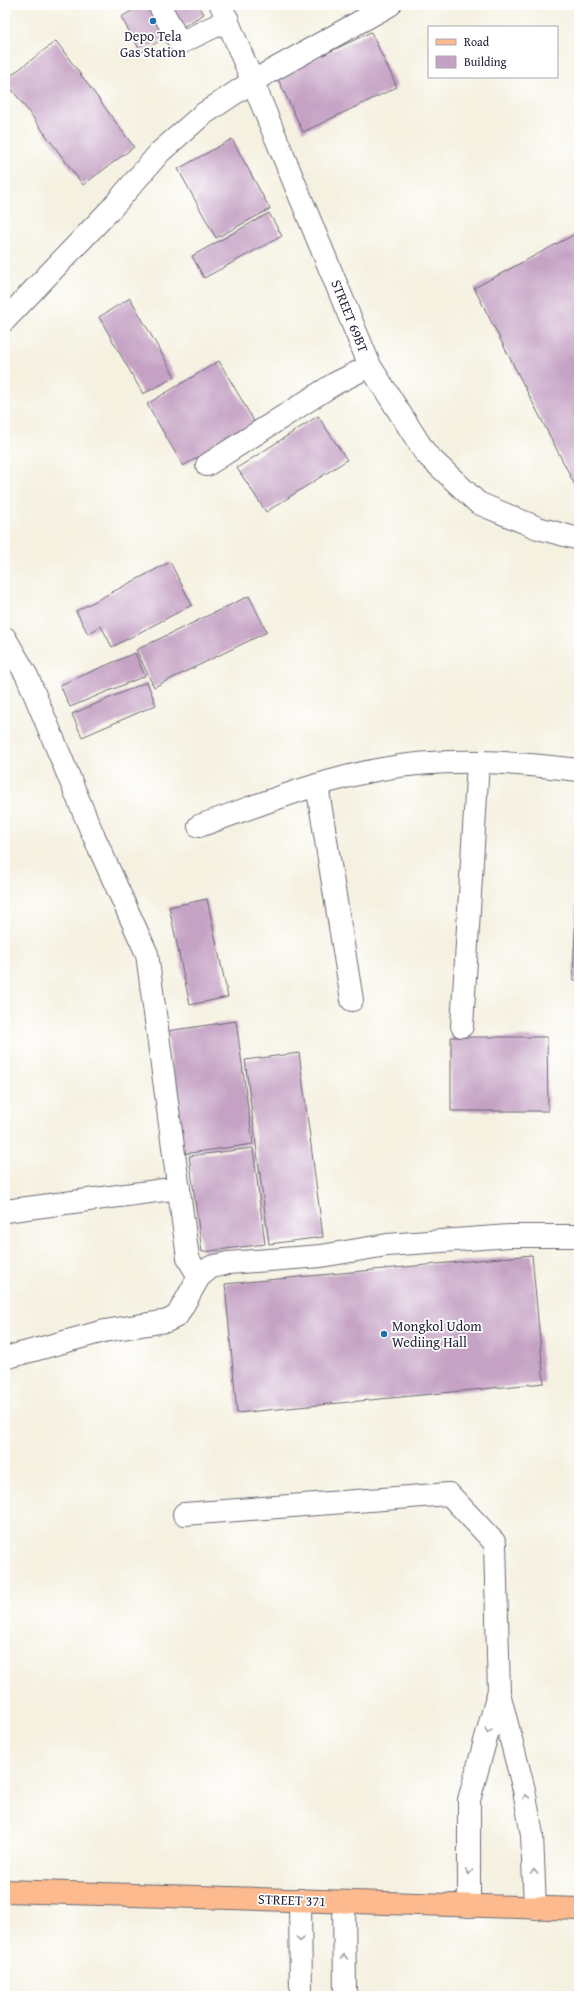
<svg xmlns="http://www.w3.org/2000/svg" width="584" height="2001" viewBox="0 0 584 2001" font-family="'Gentium Book Plus',serif">
	<rect width="100%" height="100%" fill="#fff"/>
	<filter id="ink" filterUnits="userSpaceOnUse"><feTurbulence type="fractalNoise" baseFrequency=".025" numOctaves="2"/><feDisplacementMap in="SourceGraphic" scale="8" xChannelSelector="R" yChannelSelector="G"/><feConvolveMatrix kernelMatrix="1 2 1 2 8 2 1 2 1" color-interpolation-filters="sRGB"/></filter>
	<filter id="wash" filterUnits="userSpaceOnUse"><feTurbulence type="fractalNoise" baseFrequency=".012" numOctaves="4" result="noise"/><feDisplacementMap in="SourceGraphic" scale="16" xChannelSelector="R" yChannelSelector="G"/><feGaussianBlur stdDeviation="0.9" result="paint"/><feColorMatrix in="noise" values="0 0 0 0 0 0 0 0 0 0 0 0 0 0 0 0 0 1.4 0 .05"/><feComposite in="paint" operator="in"/></filter>
	<g filter="url(#wash)">
		<rect width="100%" height="100%" fill="#f5f1e1"/>
		<g id="blocks">
			<g fill="#c5a2c4">
				<path d="M142,5H198L204,14L141,52L121,17Z"/>
				<path d="M371,32L397,87L303,132L277,77Z"/>
				<path d="M56,41L134,147L83,185L5,80Z"/>
				<path d="M232,139L270,209L216,238L178,169Z"/>
				<path d="M269,213L282,236L204,278L192,256Z"/>
				<path d="M579,232V493L474,288Z"/>
				<path d="M130,298L175,377L143,394L99,317Z"/>
				<path d="M219,361L255,423L183,466L147,404Z"/>
				<path d="M318,416L347,460L266,512L237,468Z"/>
				<path d="M170,562L192,605L112,647L101,626L88,634L76,611Z"/>
				<path d="M249,596L267,632L154,687L136,650Z"/>
				<path d="M135,653L145,676L70,707L60,685Z"/>
				<path d="M147,682L156,705L82,737L72,714Z"/>
				<path d="M577,879H579V980H573Z"/>
				<path d="M207,899L228,997L190,1005L169,907Z"/>
				<path d="M236,1021L253,1144L183,1154L167,1031Z"/>
				<path d="M451,1037H547L548,1111H451Z"/>
				<path d="M299,1053L323,1237L269,1244L245,1060Z"/>
				<path d="M253,1148L265,1244L202,1252L189,1156Z"/>
				<path d="M532,1255L544,1383L237,1413L225,1284Z"/>
			</g>
		</g>
	</g>
	<g filter="url(#ink)">
		<use href="#blocks" fill-opacity="0" stroke="#6c6a75" stroke-width="1"/>
		<g fill="none" stroke-linecap="round" stroke-linejoin="round">
			<g stroke="#6c6a75" stroke-width="24">
				<g id="minor">
					<path d="M159,5L180,43L228,20"/>
					<path d="M221,5L370,366L426,454L478,503L538,528L579,539"/>
					<path d="M5,320L110,210L160,152L202,115L253,81L390,5"/>
					<path d="M207,465L334,384L370,366"/>
					<path d="M5,638L27,676L91,830L147,954L188,1258L199,1277"/>
					<path d="M317,785L352,1000"/>
					<path d="M199,826C259,805 320,780 382,769C447,757 514,762 579,770"/>
					<path d="M462,1026L478,762"/>
					<path d="M5,1211L179,1188"/>
					<path d="M5,1358L104,1331L167,1321L177,1316L199,1277L211,1267L228,1263L321,1256L387,1245L509,1236H579"/>
					<path d="M184,1514L449,1494L495,1543L499,1693L524,1790L532,1835L535,1908"/>
					<path d="M300,1900L301,1996"/>
					<path d="M344,1902L345,1996"/>
					<path d="M469,1906V1800L498,1694"/>
				</g>
			</g>
			<g stroke="#6c6a75" stroke-width="24">
				<path id="major" d="M5,1891L579,1909"/>
			</g>
			<use href="#minor" stroke="#fff" stroke-width="22"/>
			<use href="#major" stroke="#fcba8e" stroke-width="22"/>
		</g>
		<defs><path id="oneway-chevron" d="M-2-3.5L2.5 0L-2 3.5" fill="none" stroke-width="1.6" stroke-linecap="round" stroke-linejoin="round"/></defs>
		<g stroke="#9c9ca7">
			<use href="#oneway-chevron" transform="translate(488 1731) rotate(105)"/>
			<use href="#oneway-chevron" transform="translate(526 1797) rotate(-100)"/>
			<use href="#oneway-chevron" transform="translate(469 1872) rotate(91)"/>
			<use href="#oneway-chevron" transform="translate(534 1872) rotate(-92)"/>
			<use href="#oneway-chevron" transform="translate(300 1939) rotate(90)"/>
			<use href="#oneway-chevron" transform="translate(344 1957) rotate(-90)"/>
		</g>
	</g>
	<g fill="#1f6fb2" stroke="#fff" stroke-width="1.5">
		<circle cx="153" cy="21" r="4"/>
		<circle cx="384" cy="1334" r="4"/>
	</g>
	<g text-anchor="middle" dominant-baseline="central" stroke-width="3.5" stroke-linejoin="round" paint-order="stroke">
		<g font-size="14" fill="#22223b" stroke="#fff">
			<text x="153" y="36">Depo Tela<tspan x="153" dy="16">Gas Station</tspan></text>
			<text x="392" y="1326" text-anchor="start">Mongkol Udom<tspan x="392" dy="16">Wediing Hall</tspan></text>
		</g>
		<g font-size="14" fill="#22223b" stroke="#fff">
			<text transform="translate(350 316) rotate(68)">STREET 69BT</text>
			<text transform="translate(292 1900) rotate(2)">STREET 371</text>
		</g>
	</g>
	<rect width="584" height="2001" fill="none" stroke="#fff" stroke-width="20"/>
	<rect x="428" y="26" width="130" height="52" fill="#ffffff" stroke="#a7a7b1"/>
	<rect x="436" y="39" width="20" height="6" fill="#fcba8e" stroke="#a7a7b1"/>
	<text x="464" y="46" font-size="12" fill="#22223b">Road</text>
	<rect x="436" y="56" width="20" height="12" fill="#c5a2c4" stroke="#a7a7b1"/>
	<text x="464" y="66" font-size="12" fill="#22223b">Building</text>
</svg>
